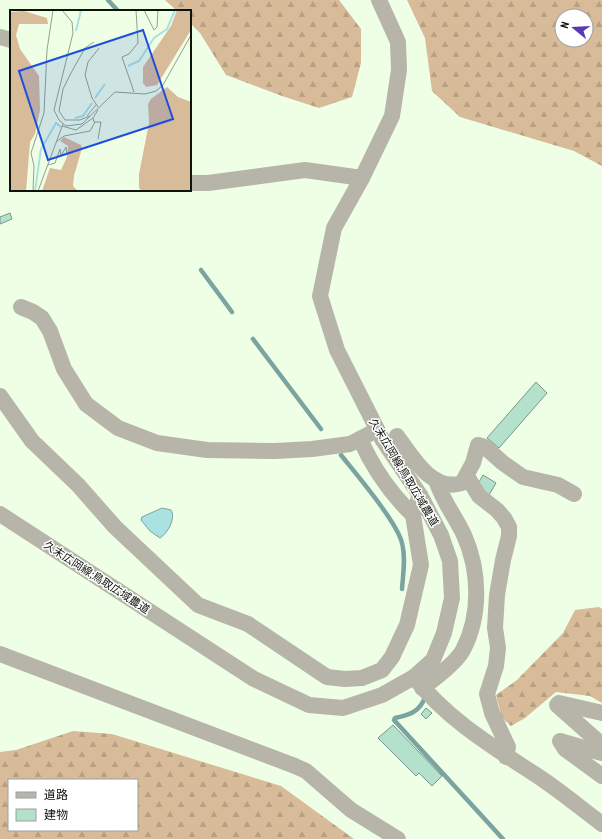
<svg xmlns="http://www.w3.org/2000/svg" width="602" height="839" viewBox="0 0 602 839" font-family="'PT Sans Narrow','Noto Sans JP',sans-serif">
	<defs>
		<pattern id="forest-firs" width="22" height="20" patternUnits="userSpaceOnUse"><rect width="22" height="20" fill="#d8bb99"/><path d="M5 1l3.5 6h-7zM16 11l3.5 6h-7z" fill="#b8a082"/></pattern>
	</defs>
	<rect width="100%" height="100%" fill="#efffe6"/>
	<g fill="url(#forest-firs)" fill-rule="evenodd">
		<path d="M165,0H339L361,29V63L352,97L319,108L282,96L226,75L200,33L190,23V11H177Z"/>
		<path d="M407,0H602V166L574,151L460,117L432,91L425,38ZM562,16H586V40H562Z"/>
		<path d="M599,607L602,609V703L590,696L556,692L525,718L511,726L502,718L496,695L517,680L563,633L575,610Z"/>
		<path d="M73,731L112,734L281,786L354,839H0V752L16,750ZM9,780H137V830H9Z"/>
	</g>
	<path fill="#aae1e1" stroke="#7ba3a0" d="M162,508L171,510C176,518 168,533 160,538L150,531L141,520L142,517Z"/>
	<g fill="none" stroke-linecap="round" stroke-linejoin="round">
		<g stroke="#7ba3a0" stroke-width="4.5">
			<path d="M108,0L118,11"/>
			<path d="M201,270L232,312"/>
			<path d="M253,339L321,429"/>
			<path d="M341,455C356,474 397,522 402,543C406,558 403,574 402,589"/>
			<path d="M425,697C420,712 409,715 395,718L394,720L503,839"/>
		</g>
	</g>
	<g fill="#b3e1cb" stroke="#7a9689">
		<path d="M10,213L12,219L0,224V217Z"/>
		<path d="M536,382L547,393L499,448L487,438Z"/>
		<path d="M483,475L496,483L489,495L476,487Z"/>
		<path d="M426,708L432,713L426,719L421,714Z"/>
		<path d="M393,725L442,776L432,786L419,773L416,776L378,738Z"/>
	</g>
	<g fill="none" stroke-linecap="round" stroke-linejoin="round">
		<g stroke="#b7b5aa" stroke-width="16">
			<path d="M0,37L11,40"/>
			<path d="M190,183H208L305,170L362,178"/>
			<path d="M21,307L33,312L42,318L50,331L64,369L86,404L118,428L157,443L207,450L275,451L312,449L350,444L377,430"/>
			<path d="M0,396L32,441L78,485L115,527L198,605L248,624L327,677L345,679L362,678L382,670L392,657L407,625L421,565L413,515L420,495"/>
			<path d="M397,436C412,456 432,493 462,483L473,463L478,445L485,447L503,463L523,477L558,485L574,494"/>
			<path d="M360,439C373,468 390,493 413,515"/>
			<path d="M467,476L479,496L497,510L504,518L509,527V536L503,560L497,595L495,628L498,648L496,666L487,694L492,713L508,747L506,757"/>
			<path d="M0,514L254,679L309,705L343,708L382,695L414,677L433,660L444,633L452,598L450,561L441,535L420,495L382,439L337,350L320,296L334,228L362,178L392,116L399,70L398,42L379,0"/>
			<path d="M0,654L295,766L306,771L351,810L398,839"/>
			<path d="M414,677C446,718 490,745 533,773C557,788 579,807 602,824"/>
			<path d="M422,688C434,679 456,663 463,650C481,615 480,571 464,535C455,516 442,500 436,480"/>
			<path d="M602,713L559,703L557,705L602,745"/>
			<path d="M602,753L560,741L565,749L602,776"/>
		</g>
	</g>
	<g text-anchor="middle" dominant-baseline="central" stroke-width="3" stroke-linejoin="round" paint-order="stroke">
		<g font-size="11" fill="#0d120a" stroke="#fff">
			<text transform="translate(404 472) rotate(59)">久末広岡線;鳥取広域農道</text>
			<text transform="translate(97 577) rotate(33)">久末広岡線;鳥取広域農道</text>
		</g>
	</g>
	<g transform="translate(10 10)">
		<rect width="181" height="181" fill="#efffe6"/>
		<path d="M167,0H181V20L147,75L136,77L133,73V57L161,16ZM14,1L37,8L38,14H9L8,18L6,25L10,39L29,66L30,100L25,124L20,132L16,181H0V2ZM157,77L168,87L181,92V181H132L129,178V164L139,113L138,94L141,89ZM54,127L71,135L72,138L64,166L63,176L68,181H32L40,158L51,160L57,147L58,136L50,131Z" fill="#d8bb99"/>
		<path fill="none" stroke="#aae1e1" stroke-width="2" d="M66,21L71,0M118,56L129,51L144,28L157,19L165,0M85,88L95,74M65,108L73,106L82,93M25,181L31,139L46,113L51,117"/>
		<path fill="none" stroke="#95a08e" stroke-width="1" d="M52,0L62,12L63,23L44,100L49,110L56,116L72,114L105,82L135,84L146,81L153,75L181,25M134,0L144,20L147,17L148,0M124,82L112,47L119,44L128,33L126,0M88,97L82,88L75,65L78,52L89,38M77,106L86,95M80,106L70,110H55L49,101L53,79L61,63L75,38L84,32M52,116L66,120L83,108M88,129L91,112H84L83,108L88,100M46,132L54,126L80,121L85,112M38,155L45,153L50,139L51,146L56,137L57,144M23,181L24,156L21,143L34,103L37,40L43,0M28,181L53,114"/>
		<path fill="#1d4ed8" fill-opacity="0.15" stroke="#1d4ed8" stroke-width="2" d="M133,20L163,109L38,150L9,61Z"/>
		<rect width="181" height="181" fill="none" stroke="#0d120a" stroke-width="2"/>
	</g>
	<rect x="8" y="779" width="130" height="52" fill="#ffffff" stroke="#9ea09d"/>
	<rect x="16" y="792" width="20" height="6" fill="#b7b5aa" stroke="#9ea09d"/>
	<text x="44" y="799" font-size="12" fill="#0d120a">道路</text>
	<rect x="16" y="809" width="20" height="12" fill="#b3e1cb" stroke="#9ea09d"/>
	<text x="44" y="819" font-size="12" fill="#0d120a">建物</text>
	<g transform="translate(574 28) rotate(288)"><circle r="19" fill="#ffffff" stroke="#9ea09d"/>
	<path d="M0-3L7 15L0 10L-7 15Z" fill="#5938b0"/>
	<text y="-6" font-size="11" font-weight="bold" text-anchor="middle" fill="#0d120a">N</text>
	</g>
</svg>
